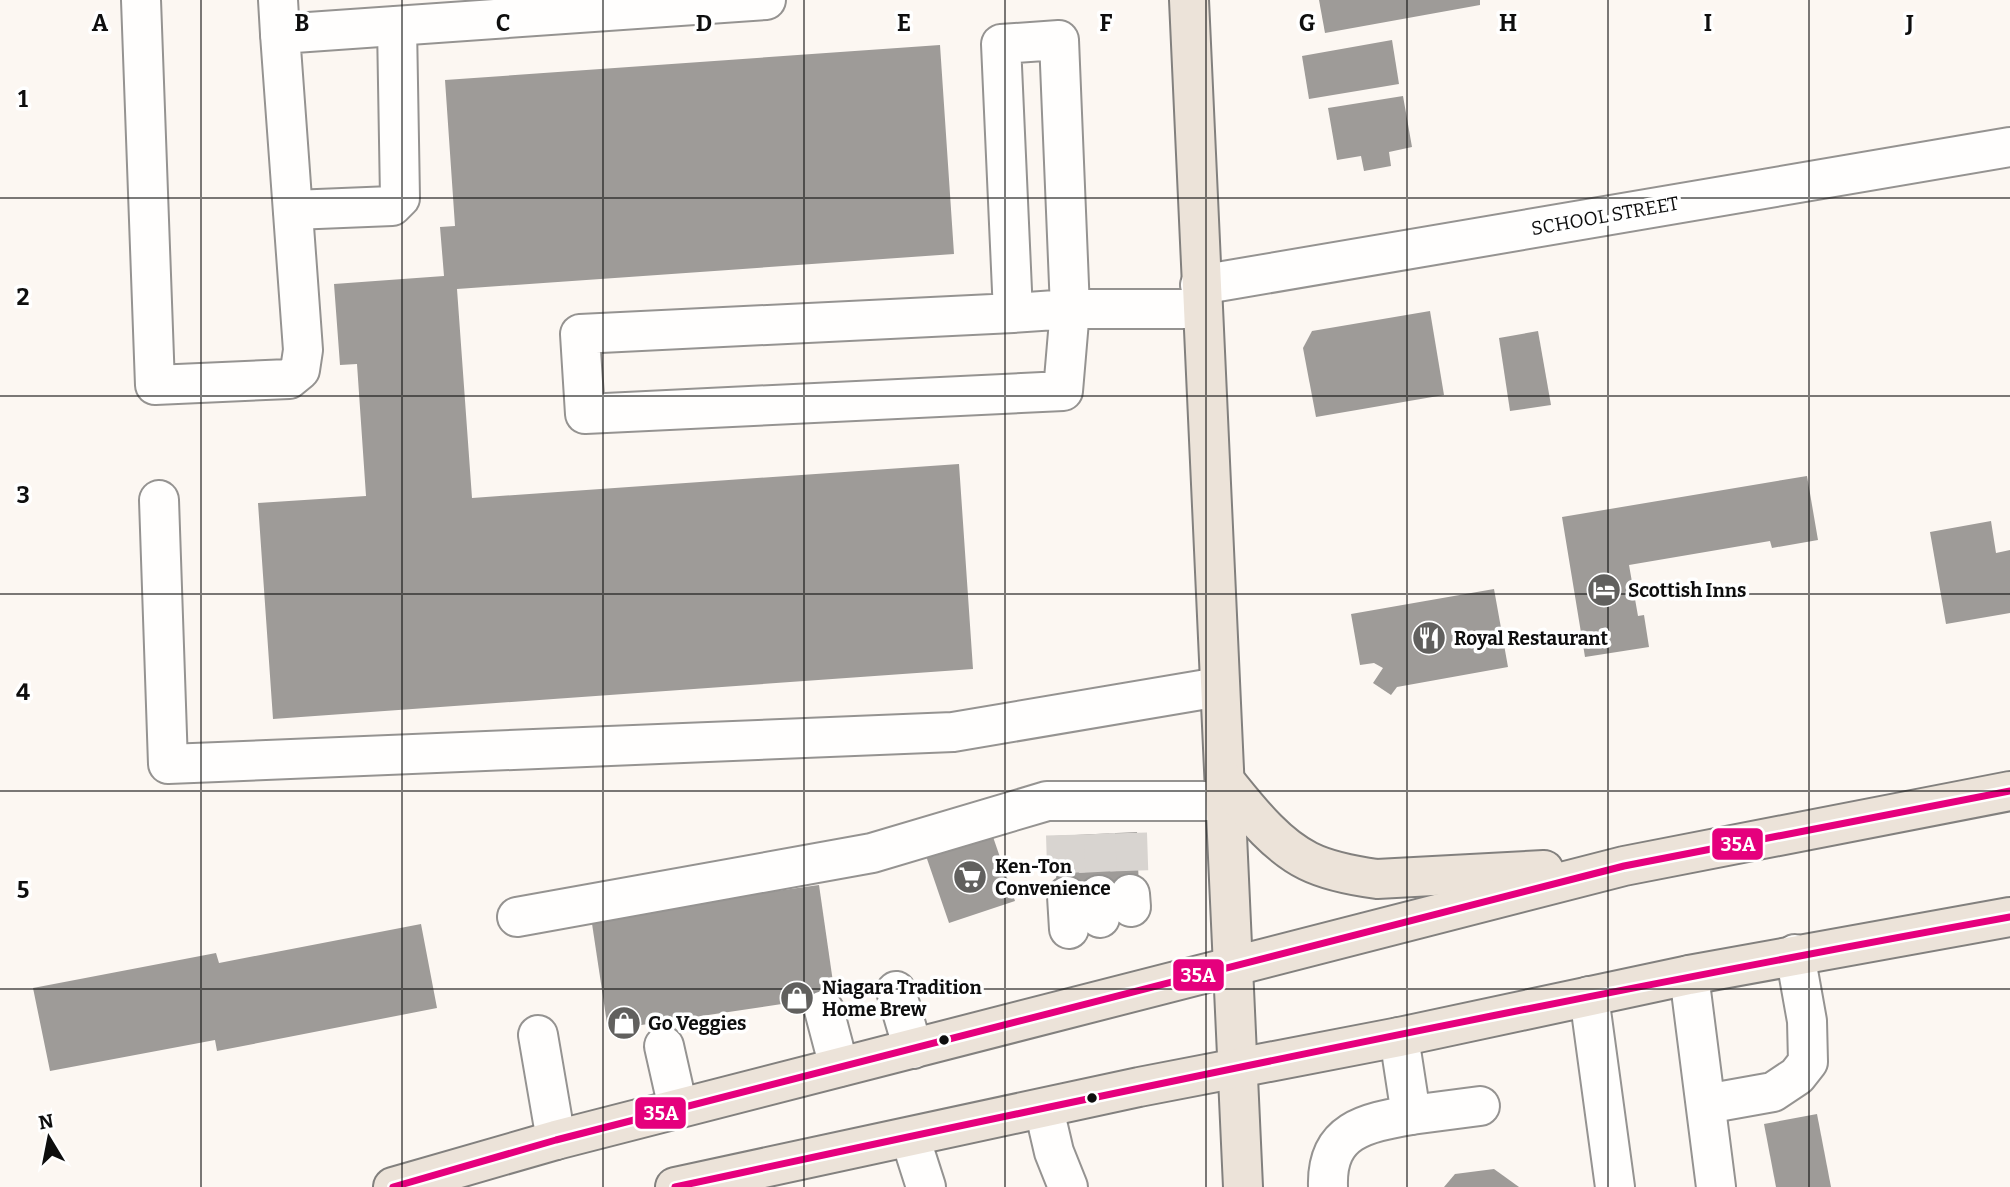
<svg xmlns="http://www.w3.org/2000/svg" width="2010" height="1187" viewBox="0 0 2010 1187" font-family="Bitter,serif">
	<rect width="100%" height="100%" fill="#fcf7f2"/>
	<g fill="#9e9b98">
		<path d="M1319,0H1480V5L1325,33Z"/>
		<path d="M1392,40L1399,84L1309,99L1302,56Z"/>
		<path d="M940,45L954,254L457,289L472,498L959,464L973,669L273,719L258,503L366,496L357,364L340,365L334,284L444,276L440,227L455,226L445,80Z"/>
		<path d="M1403,96L1412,147L1389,152L1391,166L1364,171L1361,156L1337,160L1328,108Z"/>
		<path d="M1430,311L1444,395L1316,417L1303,348L1312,331Z"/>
		<path d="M1538,331L1551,405L1510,411L1499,338Z"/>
		<path d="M1807,476L1818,540L1772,548L1770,541L1629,565L1638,616L1644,615L1649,647L1585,657L1562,517Z"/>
		<path d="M1991,521L1996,553L2010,550V613L1946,624L1930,532Z"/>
		<path d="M1494,589L1508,667L1397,687L1391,695L1373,683L1383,668L1374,663L1360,665L1351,614Z"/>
		<path d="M991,831L1015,901L949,923L925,853Z"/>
		<path d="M1137,832L1139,893L1057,896L1054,836Z"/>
		<path d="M819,885L835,996L608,1030L591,917Z"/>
		<path d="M421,924L437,1008L217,1051L215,1040L50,1071L33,988L216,953L219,963Z"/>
		<path d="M1817,1114L1831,1187H1776L1764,1124Z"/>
		<path d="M1494,1169L1519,1187H1444L1455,1174Z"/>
	</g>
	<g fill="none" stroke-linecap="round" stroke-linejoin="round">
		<g stroke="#d8d4d0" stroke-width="38" stroke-dasharray="38 19" stroke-linecap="butt">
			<path d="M1128,833L1130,894"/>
			<path d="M1096,834L1099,895"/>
			<path d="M1065,835L1067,896"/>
		</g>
		<g stroke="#959391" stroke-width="42">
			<g id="minor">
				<path d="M141,0L155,385L289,379L300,370L303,350L280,34L766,0"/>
				<path d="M278,0L280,34"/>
				<path d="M293,210L392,206L400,198L397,26"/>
				<path d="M1200,285L2010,147"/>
				<path d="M1013,313L1001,44L1059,40L1070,309L1063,391L585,414L580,334L1013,313L1070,309H1202"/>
				<path d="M159,500L168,764L953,732L1219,687"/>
				<path d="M1130,894L1131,907"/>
				<path d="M1099,895L1100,918"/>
				<path d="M1067,896L1069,929"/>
				<path d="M517,917L872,853L1047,801H1226"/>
				<path d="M1689,975L1716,1187"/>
				<path d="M896,991L913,1049"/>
				<path d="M1589,996L1615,1187"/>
				<path d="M824,1010L839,1067"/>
				<path d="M538,1035L556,1140"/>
				<path d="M664,1046L678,1108"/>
				<path d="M1706,1104L1773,1092L1797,1076L1808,1062L1807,1021L1795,954"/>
				<path d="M1044,1109L1054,1152L1068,1187"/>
				<path d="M1411,1115L1480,1106"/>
				<path d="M910,1137L926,1187"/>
				<path d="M1328,1187C1326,1130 1365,1123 1411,1115L1399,1037"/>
			</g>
		</g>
		<g stroke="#82807e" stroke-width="42">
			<g id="major">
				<path d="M1189,0L1243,1187"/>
				<path d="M1225,781C1248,809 1274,844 1308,861C1328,871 1355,876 1377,879L1544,870"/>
				<path d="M393,1187L556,1140L1624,866L2010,791"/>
				<path d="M675,1187L1139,1087L1399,1037L1689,975L2010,917"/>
			</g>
		</g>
		<use href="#minor" stroke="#fffefd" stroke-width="38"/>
		<use href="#major" stroke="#ece3d9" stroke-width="38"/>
		<g stroke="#fff" stroke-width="12">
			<g id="bus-1">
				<path d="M393,1187L556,1140L1624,866L2010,791"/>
				<path d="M675,1187C1119,1091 1563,998 2010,917"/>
			</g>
		</g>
		<use href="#bus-1" stroke="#e5007d" stroke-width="7"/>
	</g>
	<path fill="none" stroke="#0e0e0e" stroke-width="2" stroke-opacity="0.55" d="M201,0V1187M402,0V1187M603,0V1187M804,0V1187M1005,0V1187M1206,0V1187M1407,0V1187M1608,0V1187M1809,0V1187M0,198H2010M0,396H2010M0,594H2010M0,791H2010M0,989H2010"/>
	<defs>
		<g id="hotel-disc" transform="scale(1.75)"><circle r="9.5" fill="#61605e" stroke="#fff"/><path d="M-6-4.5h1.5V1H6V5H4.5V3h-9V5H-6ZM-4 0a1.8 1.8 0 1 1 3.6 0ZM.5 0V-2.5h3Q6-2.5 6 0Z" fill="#fff"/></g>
		<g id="restaurant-disc" transform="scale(1.75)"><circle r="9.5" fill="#61605e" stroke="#fff"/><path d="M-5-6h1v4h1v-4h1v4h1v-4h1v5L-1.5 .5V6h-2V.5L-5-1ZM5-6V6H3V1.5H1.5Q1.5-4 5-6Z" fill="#fff"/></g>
		<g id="supermarket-disc" transform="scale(1.75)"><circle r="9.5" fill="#61605e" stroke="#fff"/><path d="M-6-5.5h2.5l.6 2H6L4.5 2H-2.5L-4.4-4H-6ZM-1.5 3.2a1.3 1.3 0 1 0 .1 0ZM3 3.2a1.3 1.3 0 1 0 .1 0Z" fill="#fff"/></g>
		<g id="shop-disc" transform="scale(1.75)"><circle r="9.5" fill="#61605e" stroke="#fff"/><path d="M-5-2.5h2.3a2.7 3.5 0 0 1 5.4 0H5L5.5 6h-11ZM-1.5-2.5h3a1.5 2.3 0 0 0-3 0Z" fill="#fff"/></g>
	</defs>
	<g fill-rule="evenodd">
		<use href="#hotel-disc" x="1604" y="590"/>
		<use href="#restaurant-disc" x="1429" y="638"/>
		<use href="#supermarket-disc" x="970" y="877"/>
		<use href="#shop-disc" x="797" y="998"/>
		<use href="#shop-disc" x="624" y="1023"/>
	</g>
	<g fill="#0e0e0e" stroke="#fff" stroke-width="2.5">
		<circle cx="944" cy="1040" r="6"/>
		<circle cx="1092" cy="1098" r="6"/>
	</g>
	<g text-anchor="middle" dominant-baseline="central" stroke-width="7" stroke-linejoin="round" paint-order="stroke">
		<g font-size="19" fill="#0e0e0e" stroke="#fff">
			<text transform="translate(1605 216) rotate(-10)">SCHOOL STREET</text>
		</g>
		<g font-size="19" font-weight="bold" fill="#0e0e0e" stroke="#fff" text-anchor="start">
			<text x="1628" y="590">Scottish Inns</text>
			<text x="1454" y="638">Royal Restaurant</text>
			<text x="995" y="866">Ken-Ton<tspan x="995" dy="22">Convenience</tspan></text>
			<text x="822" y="987">Niagara Tradition<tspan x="822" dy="22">Home Brew</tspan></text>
			<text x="648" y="1023">Go Veggies</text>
		</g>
	</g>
	<g font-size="23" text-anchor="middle" font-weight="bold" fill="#0e0e0e" stroke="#fff" stroke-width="7" stroke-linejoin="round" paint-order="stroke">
		<text x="100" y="31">A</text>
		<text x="302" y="31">B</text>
		<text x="503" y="31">C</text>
		<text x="704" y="31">D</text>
		<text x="904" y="31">E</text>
		<text x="1106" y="31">F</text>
		<text x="1307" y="31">G</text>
		<text x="1508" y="31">H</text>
		<text x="1708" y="31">I</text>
		<text x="1910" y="31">J</text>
		<text x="23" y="107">1</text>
		<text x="23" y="305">2</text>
		<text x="23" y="503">3</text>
		<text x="23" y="700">4</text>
		<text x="23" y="898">5</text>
	</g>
	<g stroke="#fff" stroke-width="2.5">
		<rect x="1711" y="827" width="53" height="34" rx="7" fill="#e5007d"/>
		<rect x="1172" y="958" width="53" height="34" rx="7" fill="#e5007d"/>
		<rect x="634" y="1096" width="53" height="34" rx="7" fill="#e5007d"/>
	</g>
	<g font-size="19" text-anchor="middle" font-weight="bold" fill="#fff">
		<text x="1738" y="851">35A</text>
		<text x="1198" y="982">35A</text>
		<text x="661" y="1120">35A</text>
	</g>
	<g transform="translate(49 1138) rotate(350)" stroke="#ffffff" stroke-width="5" paint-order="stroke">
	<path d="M0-5L12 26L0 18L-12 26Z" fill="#0e0e0e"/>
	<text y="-10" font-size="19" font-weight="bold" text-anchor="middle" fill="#0e0e0e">N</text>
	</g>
</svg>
